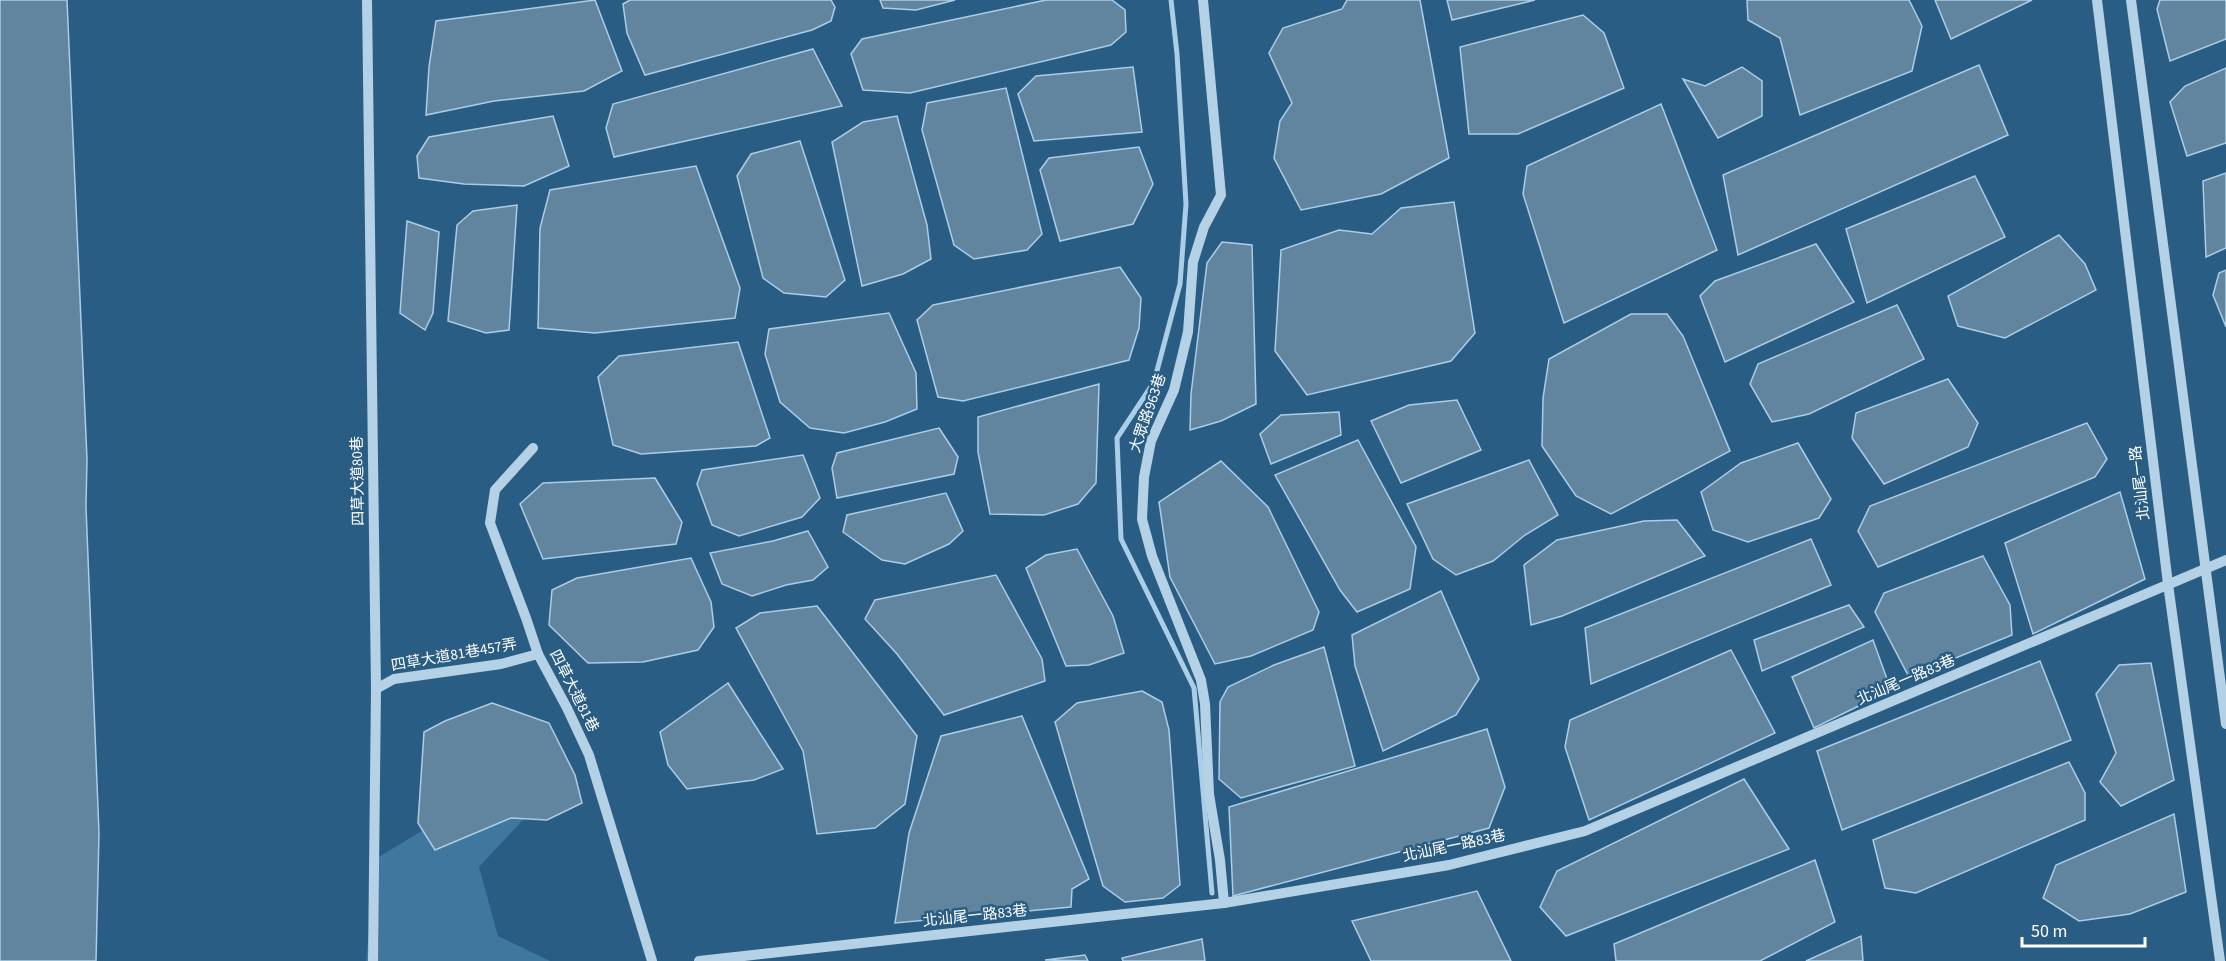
<svg xmlns="http://www.w3.org/2000/svg" width="2226" height="961" viewBox="0 0 2226 961" font-family="'Source Sans 3','Noto Sans TC',sans-serif">
	<rect width="100%" height="100%" fill="#2a5d83"/>
	<path fill="#3f779f" d="M473,800L534,808L479,867L498,936L550,961H366L377,858Z"/>
	<g fill="#62859f" stroke="#a9cee6" stroke-width="1.5">
		<path d="M0,0H67L87,459L86,507L99,833L96,961H0Z"/>
		<path d="M595,0L622,71L584,91L494,101L426,115L429,67L436,21Z"/>
		<path d="M630,0H831L835,7L831,21L812,30L645,75L627,33L623,4Z"/>
		<path d="M880,0H955L916,10L883,8Z"/>
		<path d="M1046,0H1112L1125,10L1126,32L1111,45L910,93L863,90L851,54L862,39Z"/>
		<path d="M1347,0H1420L1449,158L1381,194L1301,210L1274,158L1280,121L1292,103L1269,53L1283,28L1342,9Z"/>
		<path d="M1447,0H1535L1452,20Z"/>
		<path d="M1747,0H1909L1922,26L1912,71L1800,115L1780,38L1748,20Z"/>
		<path d="M1935,0H2032L1951,39Z"/>
		<path d="M2160,0H2226V39L2170,61L2157,9Z"/>
		<path d="M1583,15L1604,33L1624,88L1518,134H1469L1460,47Z"/>
		<path d="M813,49L842,106L614,157L606,128L613,104Z"/>
		<path d="M1979,65L2008,135L1738,255L1723,175Z"/>
		<path d="M1133,67L1142,132L1034,141L1018,94L1036,76Z"/>
		<path d="M1742,67L1762,81V116L1718,138L1683,79L1705,86Z"/>
		<path d="M2226,68V143L2187,156L2170,102L2185,86Z"/>
		<path d="M1006,88L1042,234L1027,250L974,259L954,245L922,130L927,103Z"/>
		<path d="M1661,104L1717,250L1564,323L1523,194L1527,166Z"/>
		<path d="M553,116L569,166L524,186L464,184L419,178L417,156L429,137Z"/>
		<path d="M897,116L927,225L931,259L903,274L862,286L832,142L863,122Z"/>
		<path d="M800,141L845,280L826,297L784,293L763,278L737,176L751,154Z"/>
		<path d="M1139,147L1153,184L1133,224L1060,241L1040,170L1049,158Z"/>
		<path d="M696,166L740,288L735,318L595,333L538,328L540,228L550,190Z"/>
		<path d="M2226,173V248L2206,257L2203,181Z"/>
		<path d="M1975,176L2005,237L1867,303L1846,229Z"/>
		<path d="M1454,202L1475,333L1451,361L1307,395L1275,351L1281,250L1339,230L1372,234L1401,208Z"/>
		<path d="M517,205L509,330L486,333L448,321L457,225L473,211Z"/>
		<path d="M407,221L439,232L433,313L425,330L400,313Z"/>
		<path d="M2059,235L2085,264L2096,290L2005,338L1958,326L1948,296Z"/>
		<path d="M1222,242L1252,245L1256,404L1221,421L1190,430L1191,394L1207,263Z"/>
		<path d="M1816,244L1854,302L1725,362L1700,296L1715,281Z"/>
		<path d="M1120,267L1141,298L1139,328L1129,360L963,401L938,397L917,320L933,305Z"/>
		<path d="M2226,270V327L2213,295L2219,273Z"/>
		<path d="M1897,305L1924,359L1809,414L1772,422L1750,384L1758,364Z"/>
		<path d="M889,313L916,373L917,409L885,422L844,433L810,428L780,402L765,354L769,329Z"/>
		<path d="M1631,314H1667L1683,336L1730,451L1611,514L1576,496L1542,446L1543,398L1549,359Z"/>
		<path d="M738,342L770,438L756,446L641,454L613,445L598,377L619,356Z"/>
		<path d="M1948,379L1978,423L1968,447L1884,484L1852,438L1856,413Z"/>
		<path d="M1099,384L1096,483L1078,504L1044,515L990,514L978,452V417Z"/>
		<path d="M1457,400L1481,450L1401,483L1371,421L1409,405Z"/>
		<path d="M1339,412L1341,435L1271,464L1260,434L1281,415Z"/>
		<path d="M2087,423L2107,459L2095,477L1878,567L1858,531L1870,506Z"/>
		<path d="M939,428L958,457L954,474L837,498L832,468L837,453Z"/>
		<path d="M1358,440L1416,547L1410,589L1357,612L1340,590L1275,475Z"/>
		<path d="M1798,443L1831,499L1819,518L1748,542L1713,530L1701,492L1741,463Z"/>
		<path d="M803,455L820,498L802,517L739,536L712,525L697,484L702,470Z"/>
		<path d="M1529,460L1558,515L1525,535L1493,561L1456,575L1433,559L1407,504Z"/>
		<path d="M1221,461L1268,507L1319,612L1313,630L1251,656L1215,664L1170,577L1159,502Z"/>
		<path d="M655,478L682,522L676,544L543,559L520,504L543,483Z"/>
		<path d="M2120,492L2145,579L2033,634L2005,543Z"/>
		<path d="M946,493L963,531L949,544L905,564L882,560L843,532L847,515Z"/>
		<path d="M1677,520L1705,556L1562,616L1531,625L1524,565L1557,540L1644,521Z"/>
		<path d="M808,531L828,567L813,580L786,585L752,596L722,584L710,553L773,541Z"/>
		<path d="M1811,539L1831,585L1591,684L1585,628Z"/>
		<path d="M1077,549L1113,616L1124,653L1089,665L1066,666L1026,568L1046,555Z"/>
		<path d="M1983,556L2010,605L2012,635L1909,677L1875,612L1884,593Z"/>
		<path d="M691,558L711,602L714,627L698,650L643,662L588,663L549,625L552,590L577,578Z"/>
		<path d="M996,575L1042,659L1045,681L944,715L897,654L865,619L875,600Z"/>
		<path d="M1441,591L1479,679L1456,715L1383,751L1355,666L1352,635Z"/>
		<path d="M1849,605L1864,627L1762,671L1754,640Z"/>
		<path d="M817,606L917,736L905,804L875,828L817,834L803,751L736,628L760,613Z"/>
		<path d="M1873,640L1891,690L1814,728L1792,677Z"/>
		<path d="M1324,647L1355,766L1241,798L1219,779L1220,702L1228,687L1274,665Z"/>
		<path d="M1731,650L1775,733L1589,820L1565,747L1570,720Z"/>
		<path d="M2040,661L2071,740L1842,830L1817,751Z"/>
		<path d="M2151,663L2174,780L2121,806L2100,782L2116,753L2096,694L2119,665Z"/>
		<path d="M728,683L783,769L754,780L687,789L668,765L660,732Z"/>
		<path d="M1142,691L1162,702L1169,730L1180,885L1163,898L1125,902L1103,886L1055,722L1077,703Z"/>
		<path d="M492,703L549,723L575,775L582,803L547,820L511,818L435,850L418,823L424,732L445,721Z"/>
		<path d="M1022,716L1089,879L1072,889L1071,907L895,923L909,833L941,736Z"/>
		<path d="M1487,729L1505,787L1489,828L1233,896L1229,807Z"/>
		<path d="M2069,762L2085,793V820L1916,893L1885,888L1873,840Z"/>
		<path d="M1744,779L1789,849L1566,936L1540,907L1557,871Z"/>
		<path d="M2174,814L2186,892L2130,914L2079,921L2043,898L2056,865Z"/>
		<path d="M1815,860L1835,922L1760,961H1616L1614,944Z"/>
		<path d="M1477,891L1511,961H1371L1352,921Z"/>
		<path d="M1861,936L1863,961H1806Z"/>
		<path d="M1202,939L1205,961H1123L1122,958Z"/>
		<path d="M1085,955L1088,961L1045,960Z"/>
	</g>
	<g fill="none" stroke-linecap="round" stroke-linejoin="round">
		<path stroke="#a9cee6" stroke-width="5" d="M1171,0L1177,54L1186,204L1180,284L1154,382L1117,438L1121,539L1194,688L1212,893"/>
		<g stroke="#b4d1e6" stroke-width="10">
			<path d="M367,0L376,689L373,961"/>
			<path d="M1203,0L1221,195L1204,227L1193,262L1188,332L1174,390L1151,441L1144,477L1142,519L1152,556L1201,680L1205,704L1209,794L1220,860L1224,903"/>
			<path d="M2097,0L2168,584L2220,961"/>
			<path d="M2131,0L2226,724"/>
			<path d="M533,448L495,490L490,523L526,618L538,654L567,708L589,755L652,961"/>
			<path d="M376,689L394,679L501,664L538,654"/>
			<path d="M699,961L1224,903L1449,865L1585,831L2226,560"/>
		</g>
	</g>
	<g text-anchor="middle" dominant-baseline="central" stroke-width="5" stroke-linejoin="round" paint-order="stroke">
		<g font-size="15" fill="#fff" stroke="#2a5d83">
			<text transform="translate(1148 413) rotate(-71)">大眾路963巷</text>
			<text transform="translate(358 481) rotate(-91)">四草大道80巷</text>
			<text transform="translate(2140 483) rotate(-97)">北汕尾一路</text>
			<text transform="translate(454 655) rotate(-10)">四草大道81巷457弄</text>
			<text transform="translate(1906 680) rotate(-23)">北汕尾一路83巷</text>
			<text transform="translate(574 691) rotate(63)">四草大道81巷</text>
			<text transform="translate(1454 846) rotate(-12)">北汕尾一路83巷</text>
			<text transform="translate(975 916) rotate(-6)">北汕尾一路83巷</text>
		</g>
	</g>
	<path d="M2022 937v9h123v-9" fill="none" stroke="#ffffff" stroke-width="3"/>
	<text x="2031" y="937" font-size="18" fill="#ffffff" stroke="#2a5d83" stroke-width="4.5" paint-order="stroke">50 m</text>
</svg>
